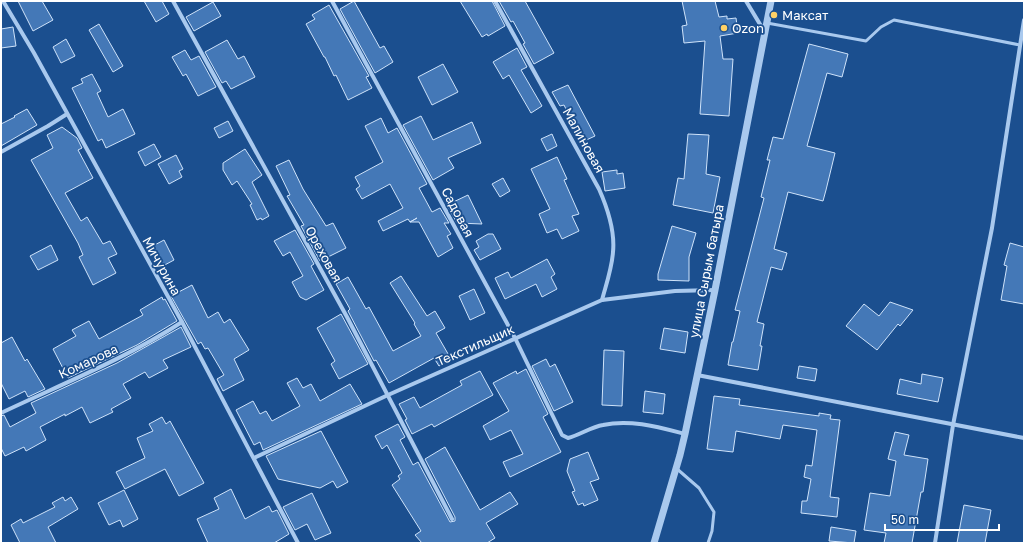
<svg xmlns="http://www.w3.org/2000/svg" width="1025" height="544" viewBox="0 0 1025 544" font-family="'Golos Text',sans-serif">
	<rect width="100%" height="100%" fill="#1b4f8f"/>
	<g fill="#4478b7" stroke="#cfe3fa">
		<path d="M18,1H42L53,20L33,31Z"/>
		<path d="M144,1H162L169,14L156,22Z"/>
		<path d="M354,1L380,48L384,46L393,62L375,73L340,9Z"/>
		<path d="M460,1H492L505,26L488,36L487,34L482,37Z"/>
		<path d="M499,1H525L554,53L534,64L523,44L525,43L513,21L511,22Z"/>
		<path d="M682,1H715L719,17L727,16V19L736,18L738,33L720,36L723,59H733L729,116L700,114L705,41L684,43L682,26L687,25Z"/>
		<path d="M213,2L221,16L194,31L186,17Z"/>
		<path d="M329,5L369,76L366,77L372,88L348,100L336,75L334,76L325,57H324L306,24L315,19L312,15Z"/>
		<path d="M99,24L123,66L113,72L89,30Z"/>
		<path d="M13,27L16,46L1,48V29Z"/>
		<path d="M66,39L75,56L61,63L53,47Z"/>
		<path d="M227,40L238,59L244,56L255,77L231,89L226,81L222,83L205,52Z"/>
		<path d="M809,44L848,54L842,77L827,73L807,146L835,153L826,190L823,201L788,192L774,249L787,253L782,270L771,267L757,322L764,324L760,346H762L758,370L728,365L732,342H733L740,311L735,310L764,198L761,197L770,160H767L773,137L783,139Z"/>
		<path d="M517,48L527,67L521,70L542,106L531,113L509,75L503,79L493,62Z"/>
		<path d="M185,50L191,60L199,56L216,87L198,96L186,74L183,76L172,57Z"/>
		<path d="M443,64L458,92L432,105L418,77Z"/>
		<path d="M92,74L101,91L97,93L108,117L123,109L135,134L106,148L102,139L98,141L72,88L83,83L81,79Z"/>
		<path d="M568,85L595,136L582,142L564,105L560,106L552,92Z"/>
		<path d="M27,109L37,125L1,146V124L15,117L14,116Z"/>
		<path d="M421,116L433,140L472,122L481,143L448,158L454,168L433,180L403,125Z"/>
		<path d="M381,118L388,133L397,128L427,184L419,188L432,212L440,208L449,223H444L451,234L447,236L453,248L438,257L419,222H410L417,218L410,222L408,219L383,231L378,221L403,208L390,184L362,199L356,189L360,186L355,177L383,162L365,126Z"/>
		<path d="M228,121L233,131L219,138L214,128Z"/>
		<path d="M62,127L77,138L82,148L78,150L93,178L65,193L81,221L87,217L103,244L110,241L117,254L108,258L116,273L93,285L79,257L83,255L78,243L31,160L53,148L47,135Z"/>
		<path d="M552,134L557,146L547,151L541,139Z"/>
		<path d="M688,134L709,135L706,174L720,177L713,213L673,205L678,178L684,179Z"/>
		<path d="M154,144L161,157L145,166L138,152Z"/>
		<path d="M245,149L262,175L252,182L269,216L262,220L261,218L257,220L250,205L252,204L237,181L232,185L223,170V163Z"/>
		<path d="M176,155L183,169L179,171L182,177L169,184L158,164Z"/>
		<path d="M557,157L567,179L564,180L579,214L572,216L579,231L562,239L557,229L547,233L539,214L550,209L531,169Z"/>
		<path d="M289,160L303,189L326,226L333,223L346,248L320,261L301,226L304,225L287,196L290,195L276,166Z"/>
		<path d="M617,170V174L623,173L625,188L605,191L602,172Z"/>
		<path d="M503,178L510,191L500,197L492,184Z"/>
		<path d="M468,195L482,224L457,223L447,205Z"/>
		<path d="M672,226L696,233L689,257V281L658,280V274Z"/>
		<path d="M295,230L314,264L311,266L324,290L306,300L300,297L292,282L303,276L290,252L283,256L274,241Z"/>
		<path d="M488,234H493L501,249L480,260L474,250L479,247L476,241Z"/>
		<path d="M164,240L174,260L161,267L151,247Z"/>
		<path d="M1010,243L1024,247V304L1001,300L1007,266L1004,265Z"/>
		<path d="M51,245L58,260L38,270L30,256Z"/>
		<path d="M547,259L555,274L551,277L557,289L542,297L536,284L505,299L495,278L508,272L511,278Z"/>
		<path d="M401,276L427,316L435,311L445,328L436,333L451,359L439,366L434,358L389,383L376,360L374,361L348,311L350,309L336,284L348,277L366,309L369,307L393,351L421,336L414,324L415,323L390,283Z"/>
		<path d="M192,285L208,318L218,312L224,323L230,319L249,350L234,359L244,380L223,391L217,379L224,375L208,348L205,349L201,342L198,344L171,296Z"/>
		<path d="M474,289L485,313L470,320L459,296Z"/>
		<path d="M162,297L163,300L165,299L177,321L137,345L68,378L53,349L76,336L72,330L89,321L99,339L143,315L140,310Z"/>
		<path d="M890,302L913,310L900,326L898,324L877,350L846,326L864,304L879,316Z"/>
		<path d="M341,314L368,364L339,379L331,364L335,361L317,328Z"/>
		<path d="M181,327L191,347L163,360L168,368L149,378L145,372L123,384L131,398L111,409L113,412L90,423L82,407L65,416V414L40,427L46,440L26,451L24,447L5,456L1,448V416L4,415L10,427L36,413L31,403L117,363Z"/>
		<path d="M664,328L688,332L685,353L660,349Z"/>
		<path d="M12,337L25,361L27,359L45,389L28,397L25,391L9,399L1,383V343Z"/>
		<path d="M604,350L624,351L622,406L602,405Z"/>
		<path d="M546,359L550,367L555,364L573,402L554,411L532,366Z"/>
		<path d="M799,366L817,369L815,381L797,378Z"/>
		<path d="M526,369L548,414L543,417L561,452L510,477L503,462L523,454L511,430L490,440L483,426L509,411L493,383L516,371L517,374Z"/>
		<path d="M480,371L493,395L434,427L432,424L412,434L405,420L407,419L399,404L414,397L420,408L462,385L460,381Z"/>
		<path d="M922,374L943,378L938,402L897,394L900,379L921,384Z"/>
		<path d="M297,378L303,388L311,384L320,401L350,384L362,404L263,450L260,442L254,445L236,410L253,401L260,414L266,411L272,421L300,406L287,383Z"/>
		<path d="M645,391L665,394L663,414L643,412Z"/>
		<path d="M714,396L740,399L739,405L819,416V413L831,415L830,419L840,420L830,497L839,498L837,517L801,513L802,501H807L811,479L804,477L806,465L812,466L817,430L783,425L780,439L736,431L733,452L707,449Z"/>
		<path d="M162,417L166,424L170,421L204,483L179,496L165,469L125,489L116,472L145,458L137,438L153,431L149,424Z"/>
		<path d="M398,424L405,437L400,440L413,465L418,462L450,522L455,521V517L425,459L445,447L480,510L510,492L518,504L486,523L495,538L487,543H422L415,535L421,531L392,485L400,479L398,476L402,473L387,445L382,449L375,436Z"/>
		<path d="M321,431L348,482L337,488L333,481L320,488L278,479L266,456Z"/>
		<path d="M895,432L909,435L904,455L928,459L923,492H921L912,543H884L886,533L864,530L870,493L890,496L896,461L888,459Z"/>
		<path d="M588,452L599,479L590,482L598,500L584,506L583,503L578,505L572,492L575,491L567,471L570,459Z"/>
		<path d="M231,489L245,519L269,506L272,512L277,510L289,534L274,543H208L197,519L219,509L214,498Z"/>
		<path d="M124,490L138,519L123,527L120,520L109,525L98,503Z"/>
		<path d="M312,493L331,533L315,540L307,524L295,530L283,507Z"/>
		<path d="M63,497L65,501L71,497L78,509L48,527L56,543H20L11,525L21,519L23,523L55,507L52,503Z"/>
		<path d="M964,505L991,510L985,543H957Z"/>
		<path d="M831,527L856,531L854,543L829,541Z"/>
	</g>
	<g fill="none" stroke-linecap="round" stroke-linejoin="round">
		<g stroke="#a9c9ee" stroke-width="3">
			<path d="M767,23L866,41L881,27L894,20L1020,45"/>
			<path d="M676,468L699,488L714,512L712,531L708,543"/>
		</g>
		<g stroke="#a9c9ee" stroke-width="4">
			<path d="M3,1L34,53L182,322L298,543"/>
			<path d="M173,1L347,317L452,519"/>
			<path d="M332,1L515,338L562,435L568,438C580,435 591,427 603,425C630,419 658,427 685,434"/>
			<path d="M495,1L599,189C607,207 615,232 613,252C612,268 606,285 602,300"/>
			<path d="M746,1L764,31"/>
			<path d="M1,152L48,126L67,114"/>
			<path d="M697,375L1024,438"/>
			<path d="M1,413C62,384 125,359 182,322"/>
			<path d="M254,458L388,395L602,300L675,291L715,290"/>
			<path d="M935,543L953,425L992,228L1024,20"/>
		</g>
		<path stroke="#a9c9ee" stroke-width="7" d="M654,543L680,455L685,434L715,290L771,1"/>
	</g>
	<g fill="#ffd166" stroke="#1b4f8f" stroke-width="1.5">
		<circle cx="774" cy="15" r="4"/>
		<circle cx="724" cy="28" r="4"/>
	</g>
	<g text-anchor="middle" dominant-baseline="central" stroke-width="3.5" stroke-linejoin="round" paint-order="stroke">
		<g font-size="13" fill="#fff" stroke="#1b4f8f" text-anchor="start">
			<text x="782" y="15">Максат</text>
			<text x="732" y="28">Ozon</text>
		</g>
		<g font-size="13" fill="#fff" stroke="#1b4f8f">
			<text transform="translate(584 140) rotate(61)">Малиновая</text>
			<text transform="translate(458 212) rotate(62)">Садовая</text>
			<text transform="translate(324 254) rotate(61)">Ореховая</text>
			<text transform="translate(162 266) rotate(61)">Мичурина</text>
			<text transform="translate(706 271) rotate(-79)">улица Сырым батыра</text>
			<text transform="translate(475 345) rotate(-24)">Текстильщик</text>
			<text transform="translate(88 361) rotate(-25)">Комарова</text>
		</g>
	</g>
	<rect width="1025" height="544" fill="none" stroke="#ffffff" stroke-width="4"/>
	<path d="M885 524v6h114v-6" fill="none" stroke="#ffffff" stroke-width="2"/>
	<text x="891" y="524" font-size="12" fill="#ffffff" stroke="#1b4f8f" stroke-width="3" paint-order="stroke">50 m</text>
</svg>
